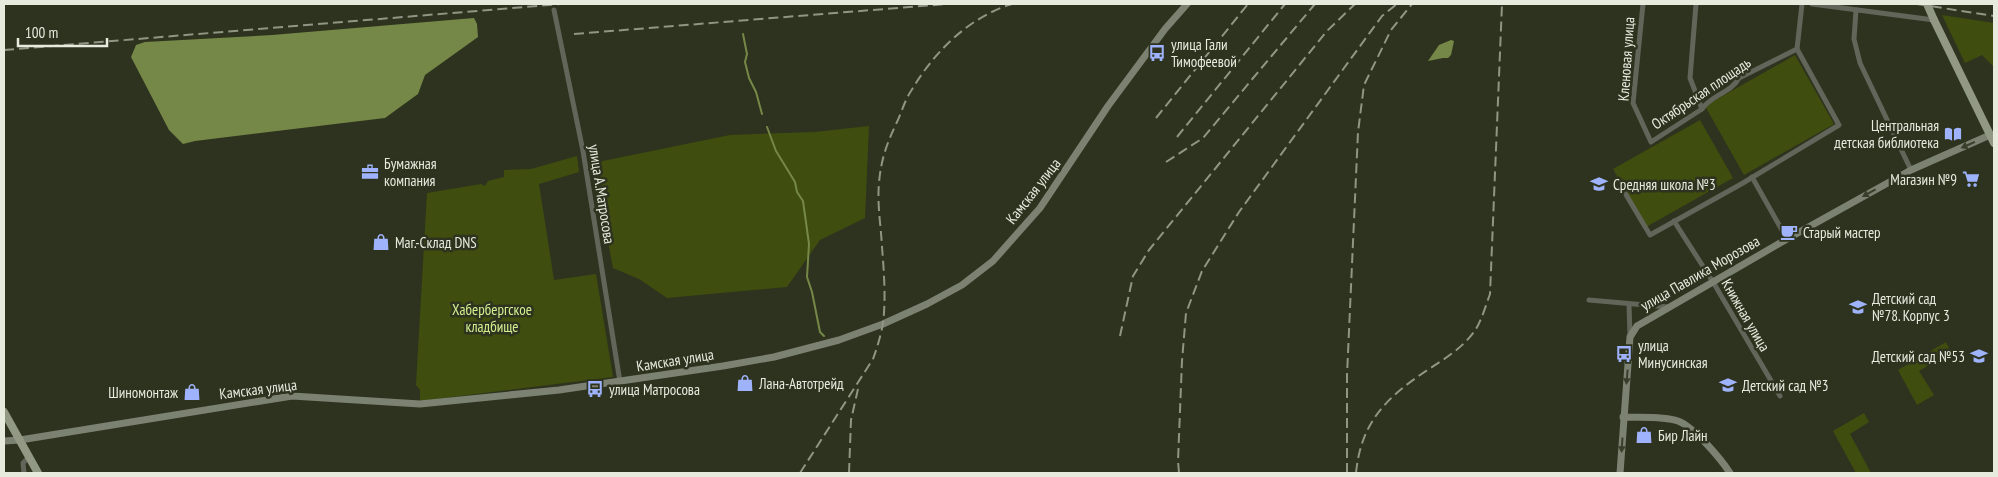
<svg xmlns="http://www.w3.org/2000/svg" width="1998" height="477" viewBox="0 0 1998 477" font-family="'PT Sans Narrow',sans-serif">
	<rect width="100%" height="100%" fill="#2d331e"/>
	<g fill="#3f4e0e">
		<path d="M1942,15L1994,23V67L1982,55L1965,63Z"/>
		<path d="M1795,55L1834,124L1744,175L1705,106Z"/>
		<path d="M1700,120L1733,178L1646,227L1613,169Z"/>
		<path d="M869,126L865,218L820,240L787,287L667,298L639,279L613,268L593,163L730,135L815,132Z"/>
		<path d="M577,156L579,172L539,184L554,280L596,274L613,377L420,401V390L416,385L427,193L481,184L485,186L488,181L504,177V170L531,169Z"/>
		<path d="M1946,342L1951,352L1919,371L1934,395L1917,405L1898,370Z"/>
		<path d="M1864,413L1869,422L1850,434L1871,473H1856L1833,431Z"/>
	</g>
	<g fill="#768847">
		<path d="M474,18L477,24L478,37L425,75L418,94L385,118L195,141L183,144L169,130L131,57L136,45L145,42L272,35Z"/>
		<path d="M1451,40L1454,41L1451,55L1448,58H1443L1428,61L1439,45Z"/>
	</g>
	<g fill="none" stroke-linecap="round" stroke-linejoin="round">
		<g stroke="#768847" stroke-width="2">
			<path d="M743,34L747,54L745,62L749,78L756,92L762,114"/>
			<path d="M767,127L776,151L795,182L797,192L803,201L809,244L807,277L812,292L820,332L824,336"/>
		</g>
		<g stroke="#61655a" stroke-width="5">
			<path d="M1696,4L1690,78L1702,109"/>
			<path d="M1812,4L1934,20"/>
			<path d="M554,10L583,151L620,382"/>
			<path d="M1856,10L1854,39L1860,63L1911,170"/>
			<path d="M1797,49L1802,4"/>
			<path d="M1752,177L1787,239"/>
			<path d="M1625,193L1650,235L1743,183L1839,125L1797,49L1739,78C1731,93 1711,95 1702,109L1651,142L1633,103L1643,4"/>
			<path d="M1674,221L1713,282L1780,396"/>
			<path d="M1589,300L1668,307"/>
			<path d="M1629,304L1630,336"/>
			<path d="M24,473L23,463L29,457"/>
		</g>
		<g stroke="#7c8271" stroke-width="7">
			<path d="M1623,417C1641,418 1662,416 1678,421C1694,427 1721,459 1730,473"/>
			<path d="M4,441L20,440L292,396L420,404L559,390L723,366L774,357L839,340L883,324L927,304L962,285L993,261L1040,208L1108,106L1165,29L1187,4"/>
			<path d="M1620,473L1630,337L1637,326L1787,239L1911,170L1990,135"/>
		</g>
		<g stroke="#919883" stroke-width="8">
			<path d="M1934,20L1994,143"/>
			<path d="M4,412L38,473"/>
		</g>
		<g stroke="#909584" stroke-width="2" stroke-dasharray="10 5" stroke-linecap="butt">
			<path d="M1917,4L1994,16"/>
			<path d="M574,34L947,4"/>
			<path d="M4,50L561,4"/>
			<path d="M1156,118L1248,4"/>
			<path d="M1177,137L1285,4"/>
			<path d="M1166,162L1203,138L1315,4"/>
			<path d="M1120,336L1133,276L1149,250L1327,31L1355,4"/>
			<path d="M800,473L873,359C877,348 881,335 883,323C886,299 884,272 882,247C881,226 877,205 879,183C881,159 887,143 897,122C902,111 905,100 911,91C934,52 969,17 1012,4"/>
			<path d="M849,473L851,420L858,389"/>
			<path d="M1179,473L1178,461L1182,361L1186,313L1202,271L1239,212L1382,16L1397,4"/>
			<path d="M1347,473V375L1358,132L1364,85L1391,30L1412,4"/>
			<path d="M1356,473C1361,421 1388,396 1429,369C1446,358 1465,346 1476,329C1482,319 1486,305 1490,294L1502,4"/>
		</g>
		<path stroke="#919883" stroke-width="8" d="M1927,4L1934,20"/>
	</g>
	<defs><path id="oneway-solid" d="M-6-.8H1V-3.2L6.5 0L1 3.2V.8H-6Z" transform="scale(1.25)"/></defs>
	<g fill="#393f2a">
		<use href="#oneway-solid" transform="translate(1968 145) rotate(156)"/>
		<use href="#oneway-solid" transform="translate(1869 193) rotate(151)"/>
		<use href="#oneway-solid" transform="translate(1627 377) rotate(95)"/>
		<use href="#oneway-solid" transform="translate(1622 445) rotate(94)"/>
	</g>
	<defs>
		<g id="bus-bare" transform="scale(1.35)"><path d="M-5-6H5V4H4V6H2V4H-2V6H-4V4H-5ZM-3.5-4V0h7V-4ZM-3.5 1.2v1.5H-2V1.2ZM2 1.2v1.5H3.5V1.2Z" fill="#9fb3fd" stroke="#2d331e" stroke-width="2.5" paint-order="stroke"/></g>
		<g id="library-bare" transform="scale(1.35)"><path d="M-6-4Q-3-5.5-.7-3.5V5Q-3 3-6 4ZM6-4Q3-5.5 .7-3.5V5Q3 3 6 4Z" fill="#9fb3fd" stroke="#2d331e" stroke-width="2.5" paint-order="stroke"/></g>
		<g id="office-bare" transform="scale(1.35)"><path d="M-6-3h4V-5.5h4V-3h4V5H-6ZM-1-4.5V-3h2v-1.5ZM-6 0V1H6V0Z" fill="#9fb3fd" stroke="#2d331e" stroke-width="2.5" paint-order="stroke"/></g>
		<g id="supermarket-bare" transform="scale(1.35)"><path d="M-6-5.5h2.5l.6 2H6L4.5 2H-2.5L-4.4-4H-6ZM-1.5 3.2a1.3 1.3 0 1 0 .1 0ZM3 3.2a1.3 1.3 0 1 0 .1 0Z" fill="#9fb3fd" stroke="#2d331e" stroke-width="2.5" paint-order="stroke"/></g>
		<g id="school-bare" transform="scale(1.35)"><path d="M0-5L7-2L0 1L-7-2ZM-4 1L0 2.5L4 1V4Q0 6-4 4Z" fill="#9fb3fd" stroke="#2d331e" stroke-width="2.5" paint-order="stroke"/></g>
		<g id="cafe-bare" transform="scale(1.35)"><path d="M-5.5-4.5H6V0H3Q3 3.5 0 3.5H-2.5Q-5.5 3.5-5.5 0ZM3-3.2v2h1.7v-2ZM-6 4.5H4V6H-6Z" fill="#9fb3fd" stroke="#2d331e" stroke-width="2.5" paint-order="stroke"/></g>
		<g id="shop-bare" transform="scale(1.35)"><path d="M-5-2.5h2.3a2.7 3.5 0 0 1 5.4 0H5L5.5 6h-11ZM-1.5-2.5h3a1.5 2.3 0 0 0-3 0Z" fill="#9fb3fd" stroke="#2d331e" stroke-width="2.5" paint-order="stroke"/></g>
	</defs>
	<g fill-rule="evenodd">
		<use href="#bus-bare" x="1157" y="53"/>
		<use href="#library-bare" x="1953" y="134"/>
		<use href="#office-bare" x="370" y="172"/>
		<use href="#supermarket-bare" x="1971" y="179"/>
		<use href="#school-bare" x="1599" y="184"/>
		<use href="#cafe-bare" x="1789" y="232"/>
		<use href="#shop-bare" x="381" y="242"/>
		<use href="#school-bare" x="1858" y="307"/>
		<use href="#bus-bare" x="1624" y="354"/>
		<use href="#school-bare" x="1979" y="356"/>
		<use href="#shop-bare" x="745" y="383"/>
		<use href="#school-bare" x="1728" y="385"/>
		<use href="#bus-bare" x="595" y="389"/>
		<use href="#shop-bare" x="192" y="392"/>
		<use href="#shop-bare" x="1644" y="435"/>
	</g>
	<g text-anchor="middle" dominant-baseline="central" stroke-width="5" stroke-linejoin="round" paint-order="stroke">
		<g font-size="15" fill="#e7ebde" stroke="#2d331e" text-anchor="start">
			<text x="1171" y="44">улица Гали<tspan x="1171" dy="17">Тимофеевой</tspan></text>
			<text x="1939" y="125" text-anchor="end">Центральная<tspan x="1939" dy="17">детская библиотека</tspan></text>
			<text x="384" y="163">Бумажная<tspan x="384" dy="17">компания</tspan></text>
			<text x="1957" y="179" text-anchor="end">Магазин №9</text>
			<text x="1613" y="184">Средняя школа №3</text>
			<text x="1803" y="232">Старый мастер</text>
			<text x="395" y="242">Маг.-Склад DNS</text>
			<text x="1872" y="298">Детский сад<tspan x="1872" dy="17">№78. Корпус 3</tspan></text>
			<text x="1638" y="345">улица<tspan x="1638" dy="17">Минусинская</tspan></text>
			<text x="1965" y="356" text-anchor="end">Детский сад №53</text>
			<text x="759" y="383">Лана-Автотрейд</text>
			<text x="1742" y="385">Детский сад №3</text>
			<text x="609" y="389">улица Матросова</text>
			<text x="178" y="392" text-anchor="end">Шиномонтаж</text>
			<text x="1658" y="435">Бир Лайн</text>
		</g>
		<g font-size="15" fill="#e7ebde" stroke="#2d331e">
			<text transform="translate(1626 59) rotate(-86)">Кленовая улица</text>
			<text transform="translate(1701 93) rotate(-34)">Октябрьская площадь</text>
			<text transform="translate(1033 191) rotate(-52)">Камская улица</text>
			<text transform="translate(602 194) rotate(81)">улица А.Матросова</text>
			<text transform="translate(1700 273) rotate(-30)">улица Павлика Морозова</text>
			<text transform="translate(1746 315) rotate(60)">Книжная улица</text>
			<text transform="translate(675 360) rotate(-9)">Камская улица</text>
			<text transform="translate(258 389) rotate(-7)">Камская улица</text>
		</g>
		<g font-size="15" fill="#d4ef91" stroke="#2d331e">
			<text x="492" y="309">Хабербергское<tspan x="492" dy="17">кладбище</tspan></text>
		</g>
	</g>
	<rect width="1998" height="477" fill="none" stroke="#e7ebde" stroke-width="10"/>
	<path d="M18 38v8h89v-8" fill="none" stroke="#e7ebde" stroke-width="2.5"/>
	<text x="25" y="38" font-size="15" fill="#e7ebde" stroke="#2d331e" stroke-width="4" paint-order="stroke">100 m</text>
</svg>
